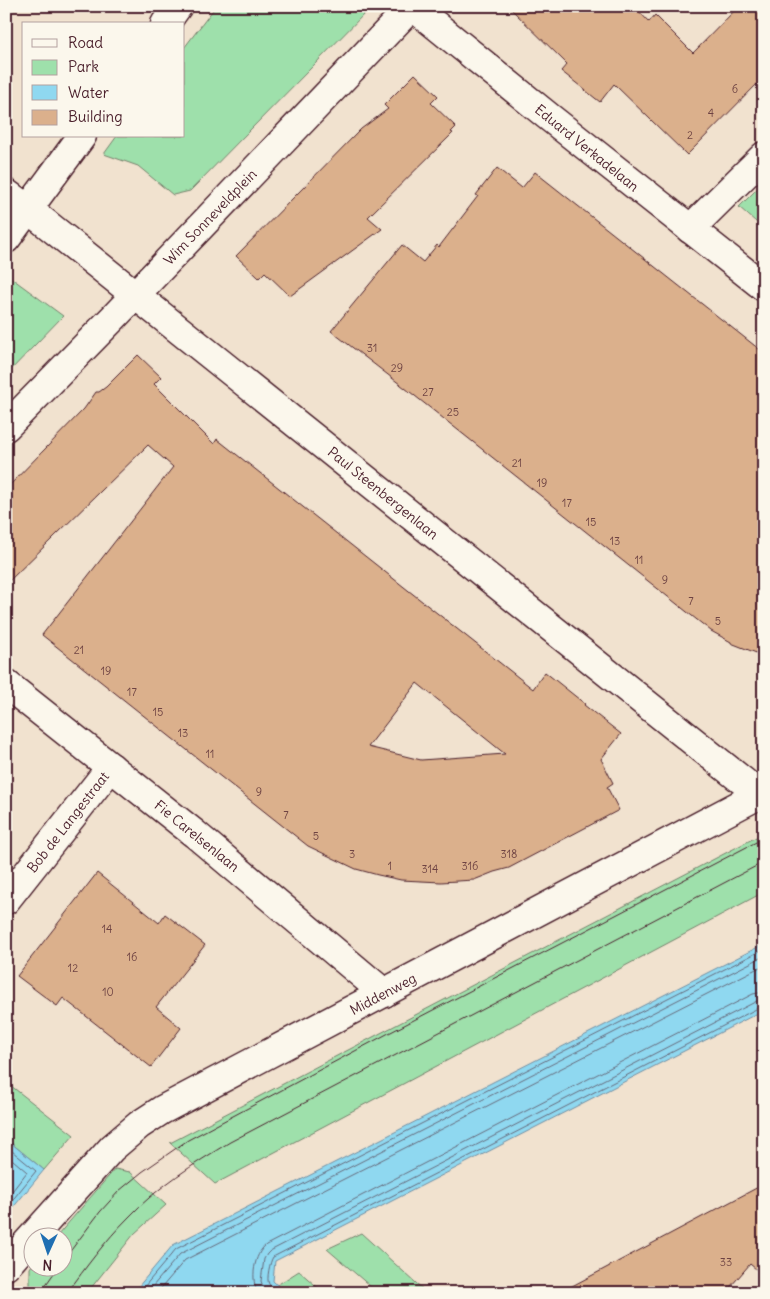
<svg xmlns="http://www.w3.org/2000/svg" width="770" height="1299" viewBox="0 0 770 1299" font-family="Delius,sans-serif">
	<rect width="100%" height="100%" fill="#f1e2cf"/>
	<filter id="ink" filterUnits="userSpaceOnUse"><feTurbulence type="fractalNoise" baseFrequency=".02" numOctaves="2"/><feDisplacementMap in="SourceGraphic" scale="10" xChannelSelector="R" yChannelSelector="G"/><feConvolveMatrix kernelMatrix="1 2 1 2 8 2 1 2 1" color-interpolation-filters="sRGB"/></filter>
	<g filter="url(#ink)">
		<g fill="#9ee0ab" stroke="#74806b">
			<path d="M216,6H372L190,191L173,195L138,166L104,154L117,136H184V48Z"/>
			<path d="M764,182V229L739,207Z"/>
			<path d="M10,277L63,316L6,375V282Z"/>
			<path d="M764,833V892L215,1184L170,1143Z"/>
			<path d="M6,1082L74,1135L44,1170L6,1139Z"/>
			<path d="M115,1169L130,1172L166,1205L134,1234L87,1293H30V1268L32,1265V1266H62V1236H57Z"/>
			<path d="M361,1233L427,1293H378L327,1249Z"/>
			<path d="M299,1271L324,1293H286L277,1285Z"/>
		</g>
		<g fill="#8fd8f0" stroke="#738ea1">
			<path d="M764,944V1010L275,1261L273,1281L286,1293H133L173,1245Z"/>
			<path d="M6,1139L44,1170L7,1215L6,1214Z"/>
		</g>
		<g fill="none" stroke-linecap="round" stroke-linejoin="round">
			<g stroke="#66697a" stroke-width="1">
				<path d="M6,1146L36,1171L6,1208"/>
				<path d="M6,1154L27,1172L6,1199"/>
				<path d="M139,1293L176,1249L764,949"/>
				<path d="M147,1293L180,1254L764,956"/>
				<path d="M157,1293L185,1260L764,965"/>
				<path d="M258,1293C250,1280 254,1254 266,1245L753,994L764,992"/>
				<path d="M269,1293L263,1287L261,1281L264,1259L267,1254L270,1251L757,1001L764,1000"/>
				<path d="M278,1293C276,1290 271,1288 269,1284C266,1280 270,1261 273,1257L760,1007L764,1006"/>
			</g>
		</g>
		<g fill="#dbb08c" stroke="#4a1f2b" fill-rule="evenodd">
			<path d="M508,6H634L649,22L655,15L693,53L739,6H764V77L687,155L614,84L600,102L561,71L567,64Z"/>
			<path d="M415,74L438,96L431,103L456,127L451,132L453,133L368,217L382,229L290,296L265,272L259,278L236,256L361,129L388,109L384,105Z"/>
			<path d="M497,168L522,188L535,172L764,353V656L731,643V642L711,631L405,388L331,331L402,245L423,262L437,245L439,247L478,196L476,195Z"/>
			<path d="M138,355L161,377L154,384L214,444L217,439L533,689L545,672L585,704L584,705L621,734L601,759L613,783L607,787L619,810L509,868L494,872L474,880L441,882L401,880L378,875L356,869L308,846L42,635L173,467L148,445L6,584V489L84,409L96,392H99L106,387ZM417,683L505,754L421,760L368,747Z"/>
			<path d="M97,873L159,923L165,914L205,945L156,1007L181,1028L151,1067L63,998L57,1006L17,976Z"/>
			<path d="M764,1184V1276L750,1264L725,1293H559Z"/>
		</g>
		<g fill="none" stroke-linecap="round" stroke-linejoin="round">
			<g stroke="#4a1f2b" stroke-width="31">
				<g id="minor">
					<path d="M412,6L549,117L764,287"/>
					<path d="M165,24L178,6"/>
					<path d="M6,193L28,209L759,794"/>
					<path d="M690,229L764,156"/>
					<path d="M6,239L82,136"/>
					<path d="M6,427L114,317L412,6"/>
					<path d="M6,684L195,834L384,993"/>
					<path d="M6,900L111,767"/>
					<path d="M6,1266L112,1148L139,1125L162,1110L764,792"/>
				</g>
			</g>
			<use href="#minor" stroke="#fbf7ec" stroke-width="28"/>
			<g stroke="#4a1f2b" stroke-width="1">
				<path d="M62,1262L100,1212L119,1191L142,1172L188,1140L387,1034L764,838"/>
				<path d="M40,1293L59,1266"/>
				<path d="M67,1293C86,1267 105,1241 128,1218C157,1187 194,1164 230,1142L764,862"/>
			</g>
		</g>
	</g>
	<g text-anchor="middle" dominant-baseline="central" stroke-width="4" stroke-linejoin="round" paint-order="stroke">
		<g font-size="11" fill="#6e4343">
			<text x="735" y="89">6</text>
			<text x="711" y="113">4</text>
			<text x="690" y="135">2</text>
			<text x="372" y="348">31</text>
			<text x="397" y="368">29</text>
			<text x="428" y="392">27</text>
			<text x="453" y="412">25</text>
			<text x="517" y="463">21</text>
			<text x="542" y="483">19</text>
			<text x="567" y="503">17</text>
			<text x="591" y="522">15</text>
			<text x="615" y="541">13</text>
			<text x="639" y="560">11</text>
			<text x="665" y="580">9</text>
			<text x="691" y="601">7</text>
			<text x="718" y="621">5</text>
			<text x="79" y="650">21</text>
			<text x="106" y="671">19</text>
			<text x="132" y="692">17</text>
			<text x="158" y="712">15</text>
			<text x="183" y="733">13</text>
			<text x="210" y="754">11</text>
			<text x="259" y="792">9</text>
			<text x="286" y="815">7</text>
			<text x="316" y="836">5</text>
			<text x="352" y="854">3</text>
			<text x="509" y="854">318</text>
			<text x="390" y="866">1</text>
			<text x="470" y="866">316</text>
			<text x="430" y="869">314</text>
			<text x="107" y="929">14</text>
			<text x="132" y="957">16</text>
			<text x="73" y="968">12</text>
			<text x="108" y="992">10</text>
			<text x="726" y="1262">33</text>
		</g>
		<g font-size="14" fill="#4a1f2b" stroke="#fbf7ec">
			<text transform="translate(587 148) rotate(39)">Eduard Verkadelaan</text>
			<text transform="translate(210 217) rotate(-46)">Wim Sonneveldplein</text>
			<text transform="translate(383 493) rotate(39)">Paul Steenbergenlaan</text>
			<text transform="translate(68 822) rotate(-52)">Bob de Langestraat</text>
			<text transform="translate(197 836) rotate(39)">Fie Carelsenlaan</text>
			<text transform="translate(383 994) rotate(-28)">Middenweg</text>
		</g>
	</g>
	<rect width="770" height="1299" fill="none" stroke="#fbf7ec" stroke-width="25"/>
	<rect x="12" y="12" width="745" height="1274" fill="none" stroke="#4a1f2b" stroke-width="2" filter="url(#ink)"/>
	<rect x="22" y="22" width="162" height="115" fill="#fbf7ec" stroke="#b4a19f"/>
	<rect x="32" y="39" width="25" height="8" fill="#fbf7ec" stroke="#b4a19f"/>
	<text x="68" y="48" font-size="15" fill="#4a1f2b">Road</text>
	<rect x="32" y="60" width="25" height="15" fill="#9ee0ab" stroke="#b4a19f"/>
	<text x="68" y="72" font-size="15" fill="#4a1f2b">Park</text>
	<rect x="32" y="85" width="25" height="15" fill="#8fd8f0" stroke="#b4a19f"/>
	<text x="68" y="98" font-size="15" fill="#4a1f2b">Water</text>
	<rect x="32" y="110" width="25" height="15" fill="#dbb08c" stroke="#b4a19f"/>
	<text x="68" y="122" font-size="15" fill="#4a1f2b">Building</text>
	<g transform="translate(48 1252) rotate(183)"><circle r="24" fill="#fbf7ec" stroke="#b4a19f"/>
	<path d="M0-4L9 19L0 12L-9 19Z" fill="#1f6fb2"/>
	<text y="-8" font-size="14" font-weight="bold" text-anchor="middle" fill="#4a1f2b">N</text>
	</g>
</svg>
